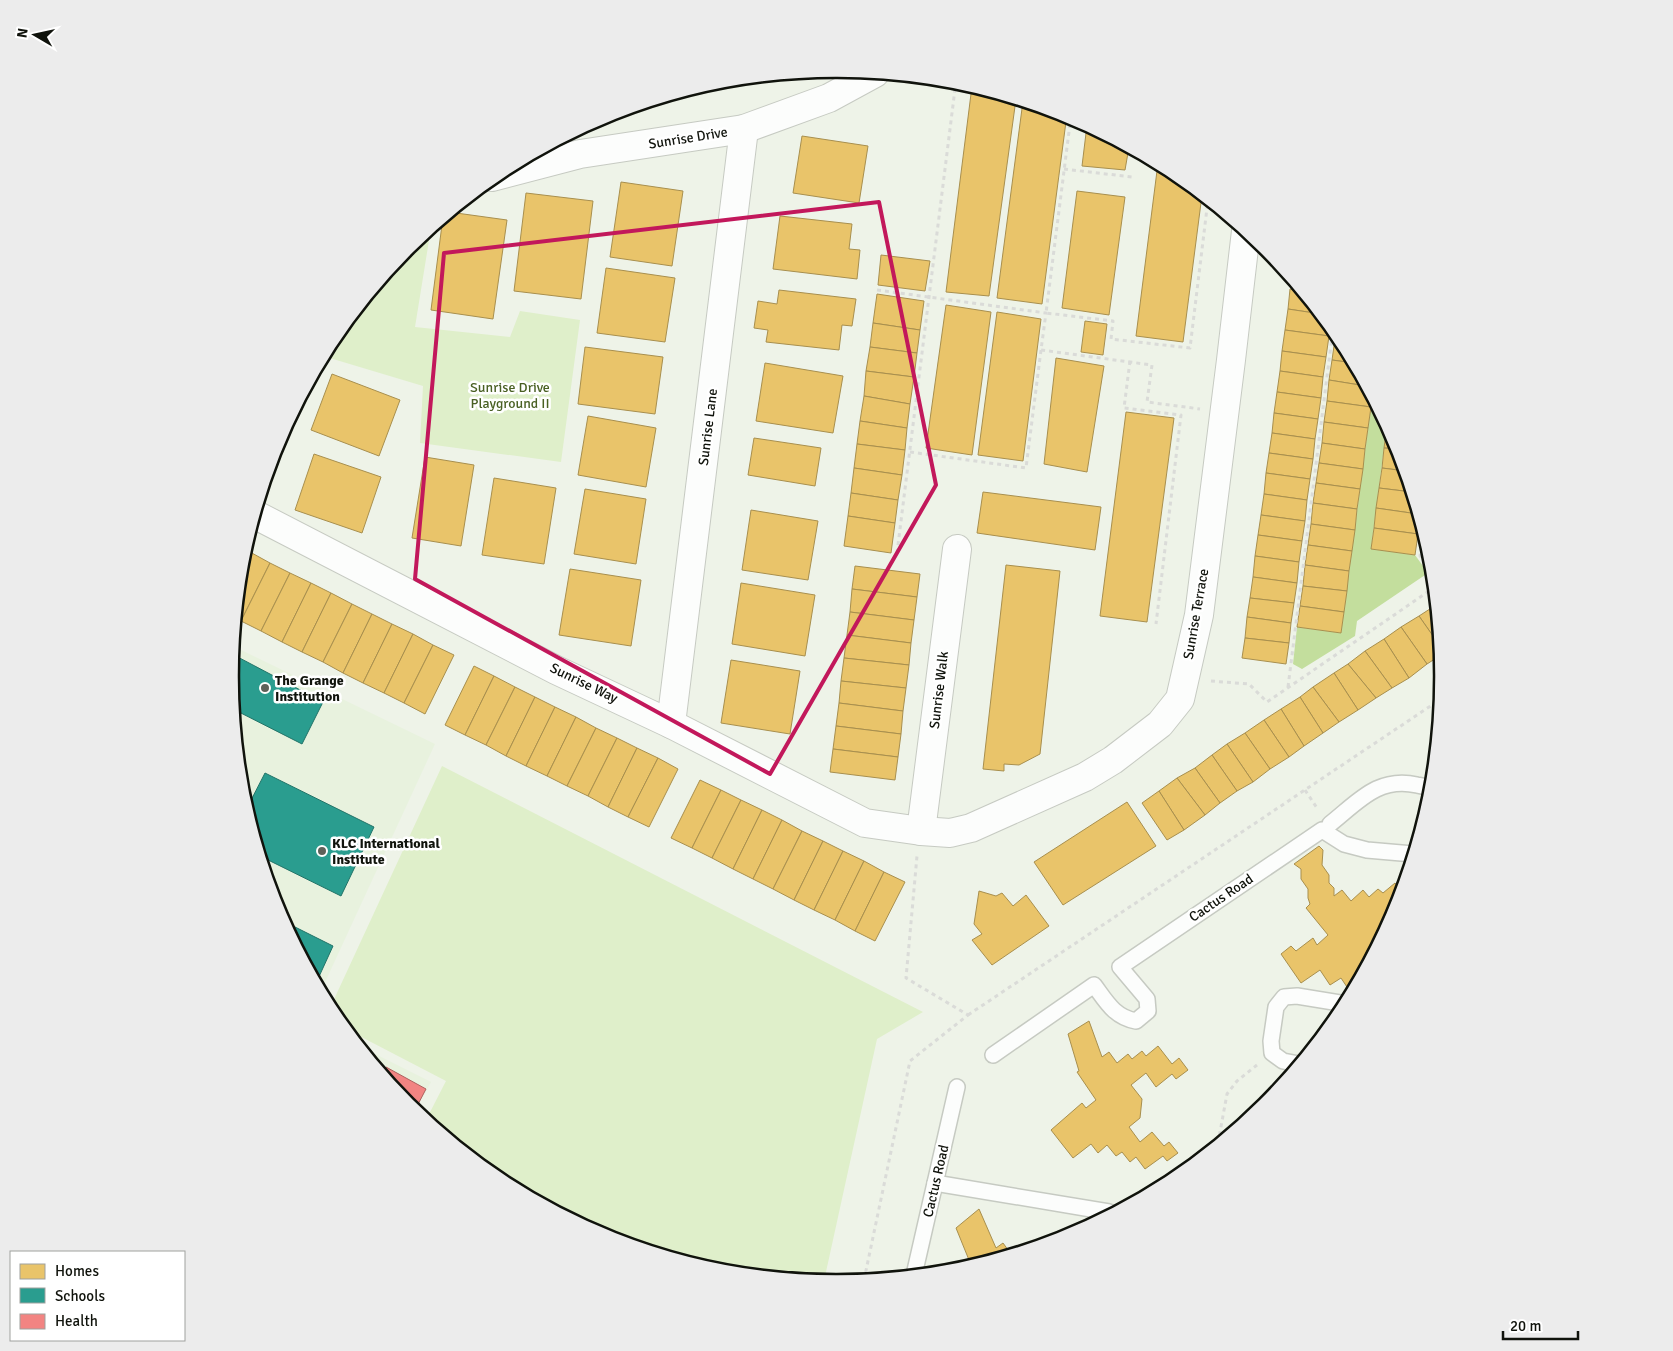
<svg xmlns="http://www.w3.org/2000/svg" width="1673" height="1351" viewBox="0 0 1673 1351" font-family="Signika,sans-serif">
	<rect width="100%" height="100%" fill="#eef3e8"/>
	<g fill="#e8f2de">
		<path d="M233,646L435,744L321,991L276,907L241,794L230,675Z"/>
		<path d="M361,1047L431,1082L415,1111L407,1104Z"/>
	</g>
	<g fill="#dfefca">
		<path d="M431,228L415,327L510,337L520,311L580,320L561,462L420,443L423,386L323,356L332,338L408,246Z"/>
		<path d="M442,766L923,1012L877,1039L824,1281L718,1271L604,1236L499,1180L426,1120L446,1081L346,1029L330,1008Z"/>
	</g>
	<path fill="#c3de9d" d="M1372,397L1387,425L1371,549L1415,555L1428,573L1357,621L1355,636L1302,669L1293,664L1297,627L1341,633Z"/>
	<g fill="#e9c46a" stroke="#a88f4e">
		<path d="M776,75V77L725,88L723,80Z"/>
		<path d="M972,86L1016,99L989,296L946,292Z"/>
		<path d="M698,87L699,92L654,100Z"/>
		<path d="M1023,101L1067,114L1042,304L997,298Z"/>
		<path d="M1087,125L1129,147L1125,170L1082,166Z"/>
		<path d="M802,136L868,146L859,203L793,193Z"/>
		<path d="M1158,163L1174,171L1202,195L1183,342L1136,336Z"/>
		<path d="M621,182L683,191L672,266L610,257Z"/>
		<path d="M1077,191L1125,197L1109,315L1062,308Z"/>
		<path d="M526,193L593,201L581,299L514,291Z"/>
		<path d="M449,212L507,220L493,319L431,310L443,217Z"/>
		<path d="M780,216L852,224L849,249L860,250L857,279L773,269Z"/>
		<path d="M881,255L930,261L925,291L878,285Z"/>
		<path d="M606,268L675,278L665,342L597,333Z"/>
		<path d="M1290,289L1301,290L1321,314L1288,309Z"/>
		<path d="M779,290L856,299L852,326L842,325L839,350L766,342L768,330L754,328L758,301L777,304Z"/>
		<path d="M877,294L924,301L920,330L873,323Z"/>
		<path d="M946,305L991,312L972,455L926,448Z"/>
		<path d="M1288,309L1321,314L1330,325L1329,336L1285,330Z"/>
		<path d="M997,312L1041,319L1023,461L978,455Z"/>
		<path d="M1085,321L1107,324L1103,355L1081,352Z"/>
		<path d="M873,323L920,330L917,353L870,347Z"/>
		<path d="M1285,330L1329,336L1326,357L1282,351Z"/>
		<path d="M1335,339L1342,340L1354,363L1332,360Z"/>
		<path d="M585,347L663,357L655,414L578,404Z"/>
		<path d="M870,347L917,353L914,377L866,371Z"/>
		<path d="M1282,351L1326,357L1323,377L1280,371Z"/>
		<path d="M1056,358L1104,366L1087,472L1044,464Z"/>
		<path d="M1332,360L1354,363L1366,386L1329,380Z"/>
		<path d="M765,363L843,376L833,433L756,421Z"/>
		<path d="M866,371L914,377L910,404L864,396Z"/>
		<path d="M1280,371L1323,377L1321,398L1277,392Z"/>
		<path d="M332,374L400,400L379,456L311,430Z"/>
		<path d="M1329,380L1366,386L1372,397L1371,407L1327,401Z"/>
		<path d="M1277,392L1321,398L1318,419L1274,413Z"/>
		<path d="M864,396L910,404L907,428L860,421Z"/>
		<path d="M1327,401L1371,407L1368,428L1324,422Z"/>
		<path d="M1126,412L1174,418L1147,622L1100,616Z"/>
		<path d="M1274,413L1318,419L1315,439L1272,433Z"/>
		<path d="M588,416L656,428L646,487L578,475Z"/>
		<path d="M860,421L907,428L905,450L857,444Z"/>
		<path d="M1324,422L1368,428L1365,449L1322,443Z"/>
		<path d="M1387,426L1397,444L1399,449L1384,448Z"/>
		<path d="M1272,433L1315,439L1313,459L1269,453Z"/>
		<path d="M754,438L821,448L815,486L748,475Z"/>
		<path d="M1322,443L1365,449L1363,469L1319,463Z"/>
		<path d="M857,444L905,450L902,475L854,468Z"/>
		<path d="M1384,448L1399,449L1406,471L1382,468Z"/>
		<path d="M1269,453L1313,459L1310,479L1266,473Z"/>
		<path d="M314,454L381,477L362,533L295,510Z"/>
		<path d="M425,457L474,465L461,546L412,538Z"/>
		<path d="M1319,463L1363,469L1360,489L1316,483Z"/>
		<path d="M854,468L902,475L898,500L851,493Z"/>
		<path d="M1382,468L1406,471L1412,492L1379,488Z"/>
		<path d="M1266,473L1310,479L1307,500L1264,494Z"/>
		<path d="M494,478L556,488L544,564L482,555Z"/>
		<path d="M1316,483L1360,489L1357,509L1313,503Z"/>
		<path d="M1379,488L1412,492L1418,514L1376,508Z"/>
		<path d="M585,489L646,499L636,564L574,554Z"/>
		<path d="M983,492L1101,507L1095,550L977,533Z"/>
		<path d="M851,493L898,500L895,523L848,516Z"/>
		<path d="M1264,494L1307,500L1305,521L1261,515Z"/>
		<path d="M1313,503L1357,509L1355,530L1311,524Z"/>
		<path d="M1376,508L1418,514L1420,518L1418,534L1374,528Z"/>
		<path d="M751,510L818,521L808,580L742,570Z"/>
		<path d="M1261,515L1305,521L1302,541L1258,535Z"/>
		<path d="M848,516L895,523L891,553L844,546Z"/>
		<path d="M1311,524L1355,530L1352,551L1308,545Z"/>
		<path d="M1374,528L1418,534L1415,555L1371,549Z"/>
		<path d="M1258,535L1302,541L1299,562L1255,556Z"/>
		<path d="M1308,545L1352,551L1349,571L1305,565Z"/>
		<path d="M250,552L270,563L241,621L235,619L240,572Z"/>
		<path d="M1255,556L1299,562L1297,583L1253,577Z"/>
		<path d="M270,563L290,573L261,631L241,621Z"/>
		<path d="M1006,565L1060,571L1040,754L1019,765L1004,764V771L983,769Z"/>
		<path d="M1305,565L1349,571L1347,591L1303,586Z"/>
		<path d="M855,566L920,574L917,597L852,589Z"/>
		<path d="M570,569L641,580L631,646L559,635Z"/>
		<path d="M290,573L311,583L282,642L261,631Z"/>
		<path d="M1253,577L1297,583L1294,603L1250,598Z"/>
		<path d="M311,583L331,593L302,652L282,642Z"/>
		<path d="M741,583L815,595L805,656L732,644Z"/>
		<path d="M1303,586L1347,591L1344,612L1300,606Z"/>
		<path d="M852,589L917,597L914,620L850,612Z"/>
		<path d="M331,593L352,604L323,662L302,652Z"/>
		<path d="M1250,598L1294,603L1291,623L1247,617Z"/>
		<path d="M352,604L372,614L343,673L323,662Z"/>
		<path d="M1436,605V606L1440,646L1419,616Z"/>
		<path d="M1300,606L1344,612L1341,633L1297,627Z"/>
		<path d="M850,612L914,620L911,643L847,635Z"/>
		<path d="M372,614L392,624L363,683L343,673Z"/>
		<path d="M1419,616L1440,646L1441,655L1427,664L1401,627Z"/>
		<path d="M1247,617L1291,623L1289,643L1245,638Z"/>
		<path d="M392,624L413,634L384,693L363,683Z"/>
		<path d="M1401,627L1427,664L1409,678L1384,639Z"/>
		<path d="M413,634L433,645L404,703L384,693Z"/>
		<path d="M847,635L911,643L909,665L844,658Z"/>
		<path d="M1245,638L1289,643L1286,664L1242,658Z"/>
		<path d="M1384,639L1409,678L1392,688L1365,651Z"/>
		<path d="M433,645L454,655L425,714L404,703Z"/>
		<path d="M1365,651L1392,688L1376,698L1348,664Z"/>
		<path d="M844,658L909,665L906,688L841,681Z"/>
		<path d="M731,660L800,671L790,734L721,723Z"/>
		<path d="M1348,664L1376,698L1358,710L1334,673Z"/>
		<path d="M474,666L494,676L465,735L445,725Z"/>
		<path d="M1334,673L1358,710L1339,722L1313,687Z"/>
		<path d="M494,676L515,687L486,745L465,735Z"/>
		<path d="M841,681L906,688L903,711L839,703Z"/>
		<path d="M515,687L535,697L506,756L486,745Z"/>
		<path d="M1313,687L1339,722L1323,733L1300,697Z"/>
		<path d="M535,697L555,707L526,766L506,756Z"/>
		<path d="M1300,697L1323,733L1304,746L1281,709Z"/>
		<path d="M839,703L903,711L901,734L836,726Z"/>
		<path d="M555,707L576,717L547,776L526,766Z"/>
		<path d="M1281,709L1304,746L1289,757L1264,720Z"/>
		<path d="M576,717L596,728L567,786L547,776Z"/>
		<path d="M1264,720L1289,757L1270,769L1245,733Z"/>
		<path d="M836,726L901,734L898,757L833,749Z"/>
		<path d="M596,728L617,738L588,796L567,786Z"/>
		<path d="M1245,733L1270,769L1253,782L1227,744Z"/>
		<path d="M617,738L637,748L608,807L588,796Z"/>
		<path d="M1227,744L1253,782L1237,791L1212,755Z"/>
		<path d="M637,748L658,758L628,817L608,807Z"/>
		<path d="M833,749L898,757L895,780L830,772Z"/>
		<path d="M1212,755L1237,791L1220,803L1195,768Z"/>
		<path d="M658,758L678,769L649,827L628,817Z"/>
		<path d="M1195,768L1220,803L1205,815L1177,778Z"/>
		<path d="M1177,778L1205,815L1184,830L1159,791Z"/>
		<path d="M700,780L721,790L692,848L671,838Z"/>
		<path d="M721,790L741,800L712,858L692,848Z"/>
		<path d="M1159,791L1184,830L1167,840L1142,803Z"/>
		<path d="M741,800L762,810L733,869L712,858Z"/>
		<path d="M1127,802L1156,846L1063,905L1034,862Z"/>
		<path d="M762,810L782,820L753,879L733,869Z"/>
		<path d="M782,820L802,831L773,889L753,879Z"/>
		<path d="M802,831L823,841L794,900L773,889Z"/>
		<path d="M823,841L843,851L814,910L794,900Z"/>
		<path d="M1319,846L1323,850L1322,865L1329,875V883L1334,888V896L1342,890L1351,901L1363,890L1369,897L1378,889L1383,893L1395,883L1402,892L1397,908L1388,924L1376,933L1379,938L1373,941L1375,945L1370,949L1373,952L1356,985L1349,990L1341,978L1330,985L1320,970L1301,983L1281,954L1291,946L1296,951L1313,938L1317,945L1328,935L1306,908L1310,904L1308,898V889L1301,879V869L1294,864Z"/>
		<path d="M843,851L864,861L835,920L814,910Z"/>
		<path d="M864,861L884,872L855,931L835,920Z"/>
		<path d="M884,872L905,882L875,941L855,931Z"/>
		<path d="M979,891L996,896L1002,893L1013,906L1026,895L1049,926L992,965L972,940L982,934L974,924Z"/>
		<path d="M1089,1021L1102,1057L1109,1052L1117,1063L1128,1054L1132,1059L1142,1051L1146,1056L1158,1046L1172,1064L1179,1058L1188,1070L1176,1079L1172,1074L1156,1087L1146,1073L1131,1085L1142,1099L1140,1118L1129,1127L1140,1142L1152,1132L1164,1146L1169,1142L1178,1153L1167,1161L1163,1156L1145,1169L1136,1157L1130,1162L1122,1152L1116,1156L1107,1145L1098,1153L1091,1144L1073,1158L1051,1130L1082,1103L1086,1108L1096,1100L1077,1072L1079,1071L1068,1034Z"/>
		<path d="M979,1209L996,1248L1003,1243L1011,1254L965,1267L969,1260L956,1228Z"/>
	</g>
	<g fill="#2a9d8f" stroke="#227468">
		<path d="M232,654L323,702L302,744L233,709L230,675Z"/>
		<path d="M265,773L374,827L341,896L260,856L246,810Z"/>
		<path d="M283,921L333,946L317,981L314,980Z"/>
	</g>
	<path fill="#f28482" stroke="#ae625f" d="M386,1067L426,1089L415,1110L407,1104L382,1074Z"/>
	<g fill="none" stroke-linecap="round" stroke-linejoin="round">
		<g stroke="#c6cac2" stroke-width="18">
			<g id="service">
				<path d="M1330,824C1358,802 1378,776 1417,785C1422,786 1428,787 1432,789"/>
				<path d="M993,1055L1094,985C1106,1001 1114,1017 1136,1021L1148,1011L1147,999L1120,967L1322,830L1344,844L1367,850L1413,854"/>
				<path d="M1299,1064L1283,1061L1272,1053L1271,1041L1276,1007L1284,997L1297,996L1346,1004"/>
				<path d="M935,1183L1109,1212"/>
				<path d="M914,1275L957,1087"/>
			</g>
		</g>
		<g stroke="#c6cac2" stroke-width="30">
			<g id="minor">
				<path d="M492,177L580,154L744,129L829,98L875,73"/>
				<path d="M254,514L556,670L671,724L865,823L921,831L950,833L971,828L1085,777L1113,760L1160,724L1180,699L1199,615L1231,360L1246,231"/>
				<path d="M671,724L744,129"/>
				<path d="M921,831L957,549"/>
			</g>
		</g>
		<g stroke="#dadbd8" stroke-width="3" stroke-dasharray="4 4" stroke-linecap="butt">
			<path d="M1071,116L1046,313L1113,321L1111,339L1190,348L1208,200"/>
			<path d="M1064,169L1132,177"/>
			<path d="M877,290L1046,313L1041,350L1152,365L1147,402L1200,409"/>
			<path d="M1130,361L1124,408L1181,415L1156,624"/>
			<path d="M910,452L1026,468L1041,350"/>
			<path d="M1423,530L1420,556L1433,575"/>
			<path d="M897,553L956,81"/>
			<path d="M1211,681L1249,684L1267,702L1435,587"/>
			<path d="M1288,687L1333,329"/>
			<path d="M1305,790L1317,808"/>
			<path d="M968,1015L1441,699"/>
			<path d="M1218,1143L1227,1094L1237,1081L1257,1065"/>
			<path d="M864,1280L910,1061L968,1015L906,978L917,856"/>
		</g>
		<use href="#service" stroke="#fcfdfc" stroke-width="15"/>
		<use href="#minor" stroke="#fcfdfc" stroke-width="28"/>
	</g>
	<path fill="none" stroke="#c2185b" stroke-width="4" stroke-linejoin="round" d="M879,202L936,485L770,774L415,579L444,253Z"/>
	<g fill="#5e6159" stroke="#fff" stroke-width="2">
		<circle cx="265" cy="688" r="5"/>
		<circle cx="322" cy="851" r="5"/>
	</g>
	<g text-anchor="middle" dominant-baseline="central" stroke-width="5" stroke-linejoin="round" paint-order="stroke">
		<g font-size="14" fill="#10130c" stroke="#fff">
			<text transform="translate(688 138) rotate(-9)">Sunrise Drive</text>
			<text transform="translate(708 427) rotate(-83)">Sunrise Lane</text>
			<text transform="translate(1196 614) rotate(-80)">Sunrise Terrace</text>
			<text transform="translate(584 683) rotate(26)">Sunrise Way</text>
			<text transform="translate(939 690) rotate(-83)">Sunrise Walk</text>
			<text transform="translate(1221 898) rotate(-34)">Cactus Road</text>
			<text transform="translate(936 1181) rotate(-77)">Cactus Road</text>
		</g>
		<g font-size="14" fill="#496023" stroke="#fff">
			<text x="510" y="387">Sunrise Drive<tspan x="510" dy="16">Playground II</tspan></text>
		</g>
		<g font-size="14" font-weight="bold" fill="#10130c" stroke="#fff" text-anchor="start">
			<text x="275" y="680">The Grange<tspan x="275" dy="16">Institution</tspan></text>
			<text x="332" y="843">KLC International<tspan x="332" dy="16">Institute</tspan></text>
		</g>
	</g>
	<path d="M0 0H1673V1351H0ZM836 78H837A597 597 0 0 1 1434 675V677A597 597 0 0 1 837 1274H836A597 597 0 0 1 239 677V675A597 597 0 0 1 836 78Z" fill="#ececec" fill-rule="evenodd"/>
	<path fill="none" stroke="#10130c" stroke-width="2.5" d="M836 78H837A597 597 0 0 1 1434 675V677A597 597 0 0 1 837 1274H836A597 597 0 0 1 239 677V675A597 597 0 0 1 836 78Z"/>
	<rect x="10" y="1251" width="175" height="90" fill="#ffffff" stroke="#9fa19e"/>
	<rect x="20" y="1264" width="25" height="15" fill="#e9c46a" stroke="#9fa19e"/>
	<text x="55" y="1276" font-size="15" fill="#10130c">Homes</text>
	<rect x="20" y="1288" width="25" height="15" fill="#2a9d8f" stroke="#9fa19e"/>
	<text x="55" y="1301" font-size="15" fill="#10130c">Schools</text>
	<rect x="20" y="1314" width="25" height="15" fill="#f28482" stroke="#9fa19e"/>
	<text x="55" y="1326" font-size="15" fill="#10130c">Health</text>
	<g transform="translate(35 35) rotate(279)" stroke="#ffffff" stroke-width="4" paint-order="stroke">
	<path d="M0-4L9 19L0 12L-9 19Z" fill="#10130c"/>
	<text y="-8" font-size="14" font-weight="bold" text-anchor="middle" fill="#10130c">N</text>
	</g>
	<path d="M1503 1331v8h75v-8" fill="none" stroke="#10130c" stroke-width="2.5"/>
	<text x="1510" y="1331" font-size="15" fill="#10130c" stroke="#ffffff" stroke-width="4" paint-order="stroke">20 m</text>
</svg>
